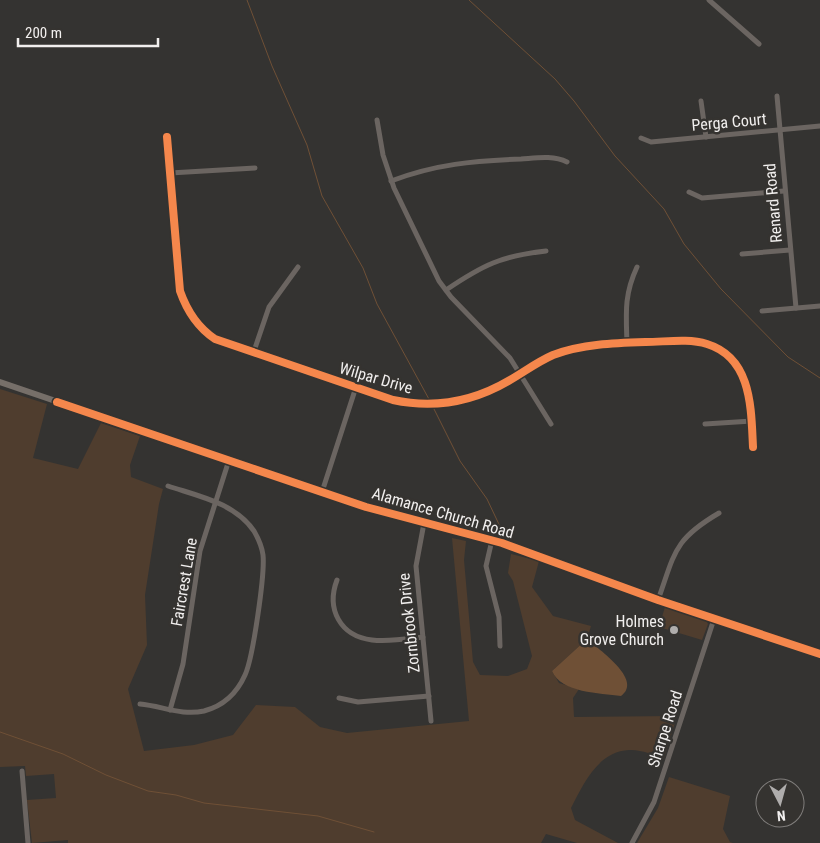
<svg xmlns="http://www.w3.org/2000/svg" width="820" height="843" viewBox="0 0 820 843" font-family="'Roboto Condensed',sans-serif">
	<rect width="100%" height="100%" fill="#343331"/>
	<g fill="#4f3d2e">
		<path d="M0,389L47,404L33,458L78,469L101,423L140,436L130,465L131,477L163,489L159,504L145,595L147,645L128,689L144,751L194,745L233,735L256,705L295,707L320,727L347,733L469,721L452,538L466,541L464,560L473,662L480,675L508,676L527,669L532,656L513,581L508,573L511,554L539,561L532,587L553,616L591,626L587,639L552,671L559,683L579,689L573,698L574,717L677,716L664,758C654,755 640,749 629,750C598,751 583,785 571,808L575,820L618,843H577L546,834L541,843H68V840L32,843L27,800L56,798L54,774L26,776L25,766L0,767Z"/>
		<path d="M665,607L706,620L708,624L702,640L659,627Z"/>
		<path d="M669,777L730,796L723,829L730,842L733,843H637L658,808Z"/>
	</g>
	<path fill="#6f5036" d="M587,639C598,649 644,680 621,696C600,693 561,693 552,671Z"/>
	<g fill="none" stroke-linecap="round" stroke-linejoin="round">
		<g stroke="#6f5036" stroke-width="1">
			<path d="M247,0L272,66L307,145L322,196L363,268L377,304L430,401"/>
			<path d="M469,0L555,79L574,101L615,156L664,209L684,244L721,289L788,357L820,378"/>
			<path d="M433,407L460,461L487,499L505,537"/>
			<path d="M0,732L63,754L106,775L148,791L176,795L204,803L318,816L374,832"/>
		</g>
		<g stroke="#6b6561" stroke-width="5">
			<path d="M709,0L759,44"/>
			<path d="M777,96L796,308"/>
			<path d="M701,101L706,137"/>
			<path d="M377,120L383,155L394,188L439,281L451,297L510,358L551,424"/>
			<path d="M167,137L180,291C187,311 197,327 215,339L393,400C435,409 473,402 510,380C524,372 537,362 553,355C582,344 615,343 646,342C665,342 688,338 707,344C752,358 751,408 753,447"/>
			<path d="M641,138L651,142L820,126"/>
			<path d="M170,173L255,168"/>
			<path d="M391,181C436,164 473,161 521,159C536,158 553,155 567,162"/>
			<path d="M689,192L702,198L784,191"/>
			<path d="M742,254L790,250"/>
			<path d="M446,290C483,265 501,256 546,251"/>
			<path d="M762,311L820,306"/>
			<path d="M627,343C626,313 624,295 637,267"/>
			<path d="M253,354L269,307L298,267"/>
			<path d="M705,424L752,421"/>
			<path d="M322,492L356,387"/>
			<path d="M424,523L416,566L431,721"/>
			<path d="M492,540L486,566L499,617L500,646"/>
			<path d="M337,580C326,609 340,636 372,640C389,642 406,639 423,637"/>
			<path d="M658,600C675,553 673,540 719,513"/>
			<path d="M339,698L358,702L429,696"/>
			<path d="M140,704C162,706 182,716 204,711C223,706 237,693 245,675C253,658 265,574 263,555C262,547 258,538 254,531C235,503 198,496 168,486"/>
			<path d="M170,710L183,664L200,551L229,460"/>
			<path d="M22,771L28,843"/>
			<path d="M632,843L654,802L714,619"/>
		</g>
		<path stroke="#766f69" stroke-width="6" d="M0,382L366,507L502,543L658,600L820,654"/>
		<g stroke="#353330" stroke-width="11">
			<g id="cycleway">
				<path d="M167,137L180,291C187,311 197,327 215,339L393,400C435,409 473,402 510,380C524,372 537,362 553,355C582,344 615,343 646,342C665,342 688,338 707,344C752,358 751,408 753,447"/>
				<path d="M57,402L366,507L502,543L658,600L820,654"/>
			</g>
		</g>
		<use href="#cycleway" stroke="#f5874c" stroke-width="8"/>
	</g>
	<circle fill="#afadac" stroke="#353330" stroke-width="2" cx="674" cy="630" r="5"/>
	<g text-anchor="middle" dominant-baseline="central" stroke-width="5" stroke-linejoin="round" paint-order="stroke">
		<g font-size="16" fill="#f1efee" stroke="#353330">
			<text transform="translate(729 122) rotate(-5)">Perga Court</text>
			<text transform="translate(773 203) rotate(-95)">Renard Road</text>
			<text transform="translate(376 378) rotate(16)">Wilpar Drive</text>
			<text transform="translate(443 513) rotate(16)">Alamance Church Road</text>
			<text transform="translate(184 582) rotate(-80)">Faircrest Lane</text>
			<text transform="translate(409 623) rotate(-96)">Zornbrook Drive</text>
			<text transform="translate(665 729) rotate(-72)">Sharpe Road</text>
		</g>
		<g font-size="16" fill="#f1efee" stroke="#353330" text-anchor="end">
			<text x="664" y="621">Holmes<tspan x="664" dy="18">Grove Church</tspan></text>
		</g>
	</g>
	<g transform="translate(780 803) rotate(174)"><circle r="24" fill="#353330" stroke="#807e7c"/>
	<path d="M0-4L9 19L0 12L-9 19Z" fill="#afadac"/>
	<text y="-8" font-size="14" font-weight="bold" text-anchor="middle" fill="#f1efee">N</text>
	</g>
	<path d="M18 38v8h140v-8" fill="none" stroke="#f1efee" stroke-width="2.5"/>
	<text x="25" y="38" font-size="15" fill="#f1efee" stroke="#353330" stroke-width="4" paint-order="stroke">200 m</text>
</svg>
